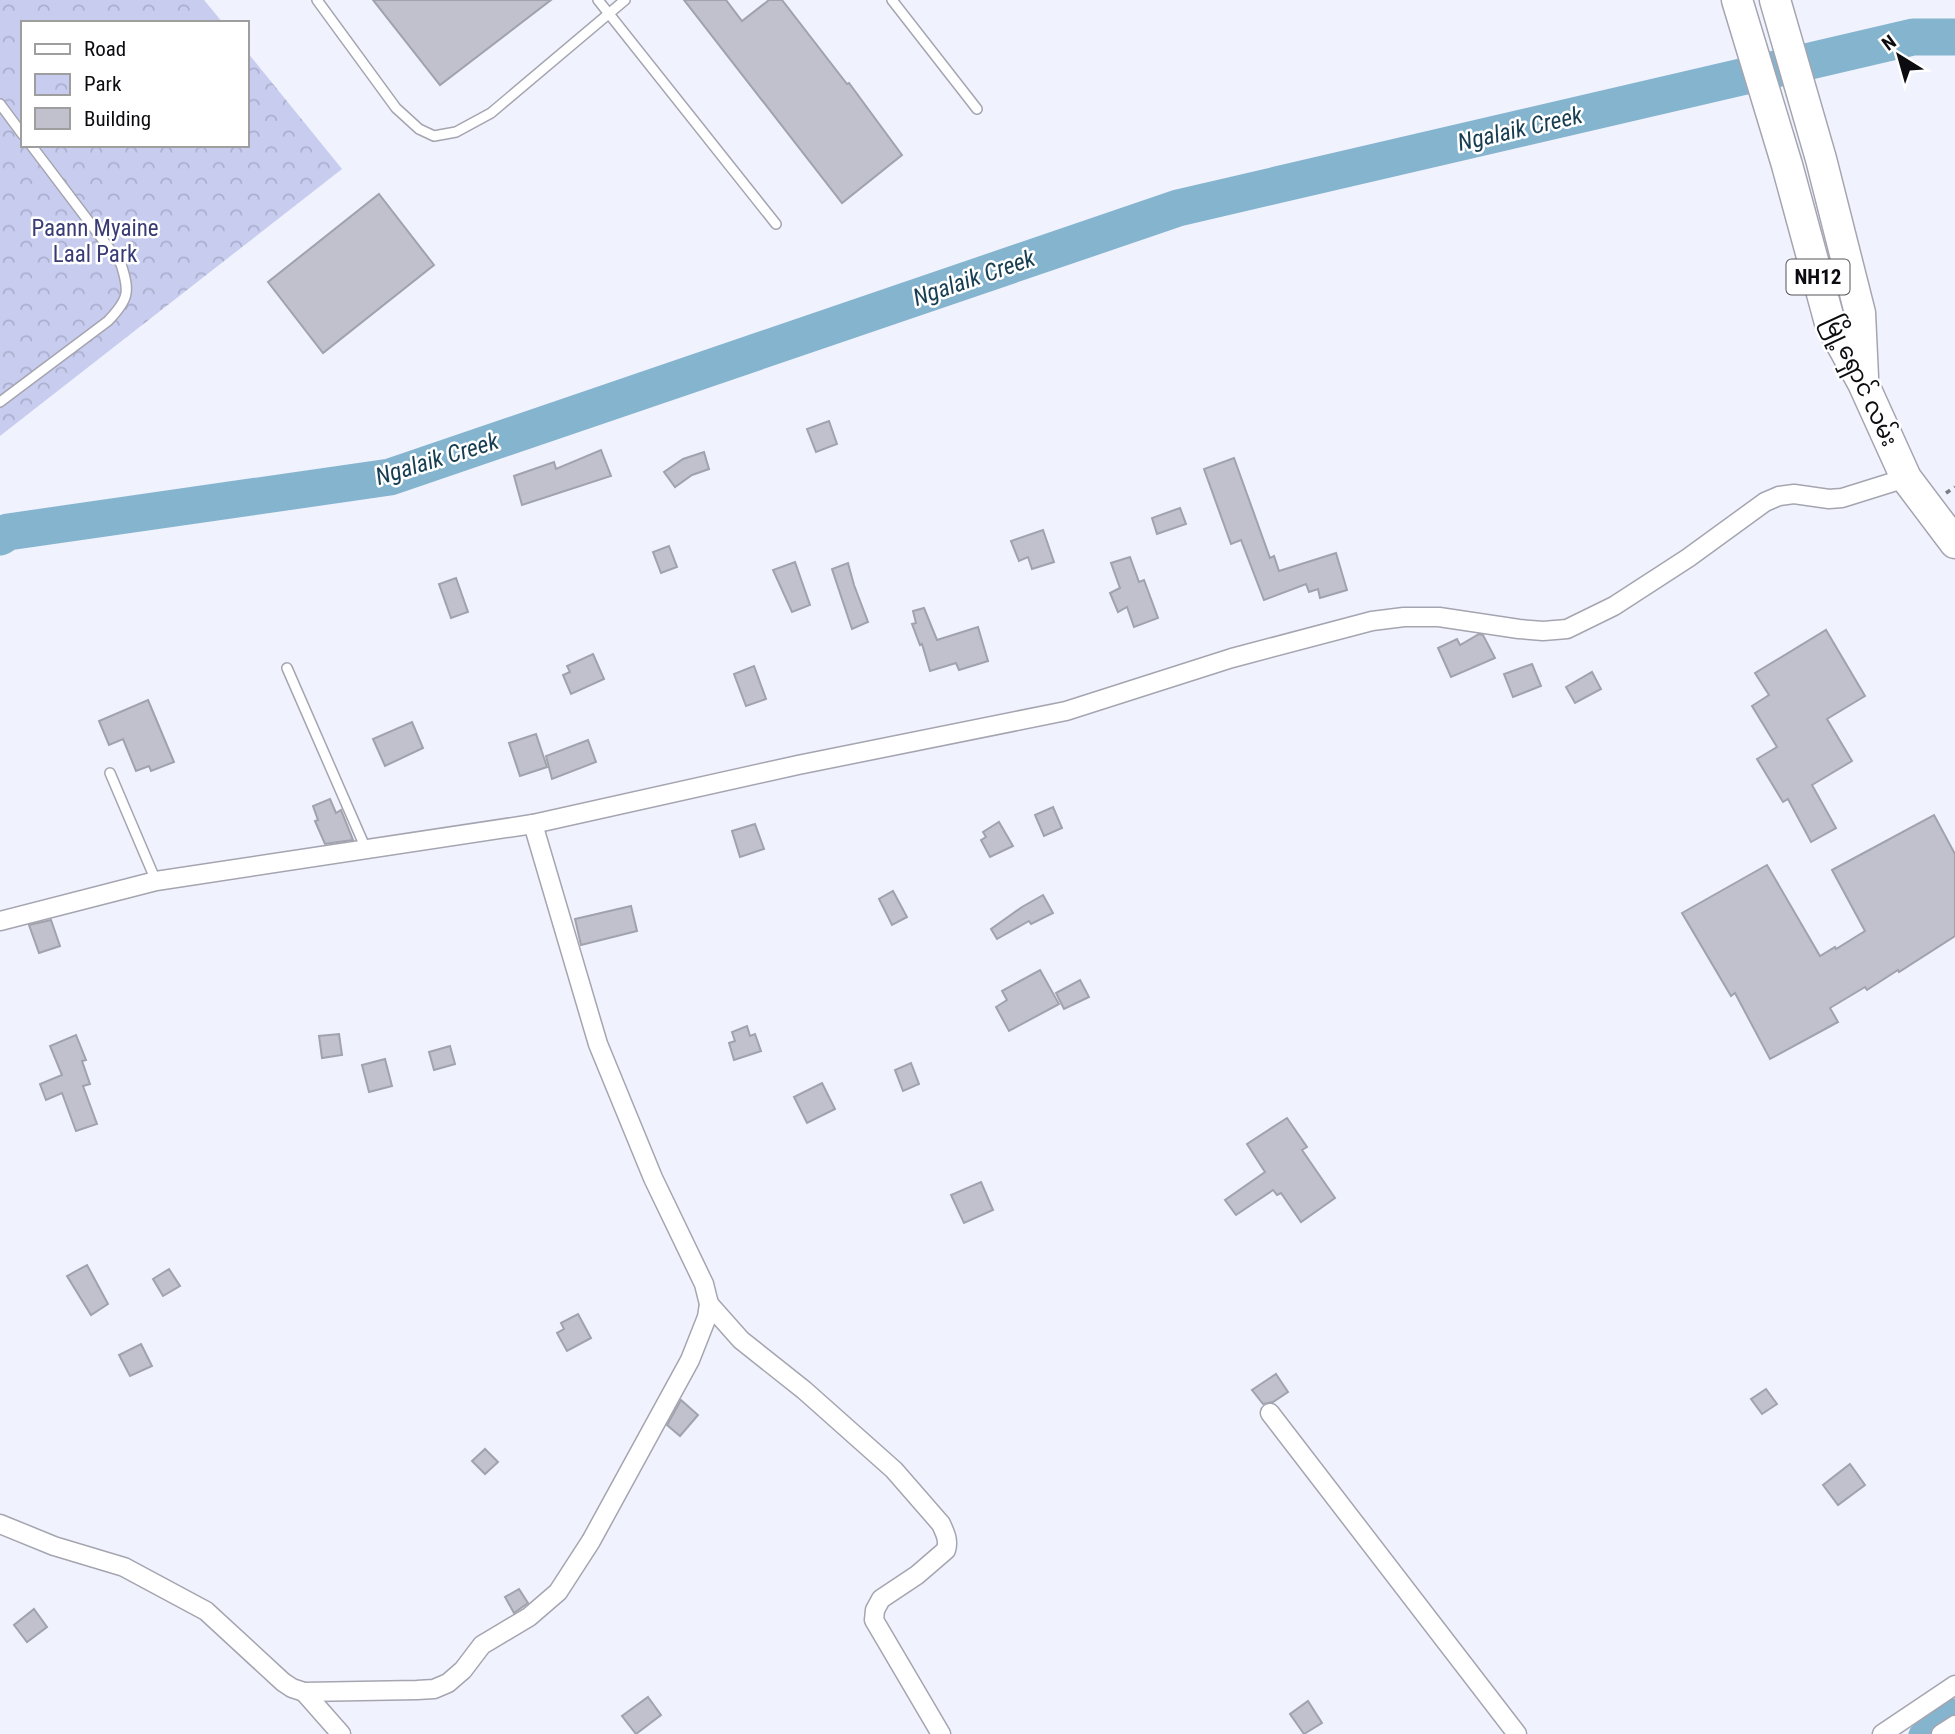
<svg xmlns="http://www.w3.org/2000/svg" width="1955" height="1734" viewBox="0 0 1955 1734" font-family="'Roboto Condensed','Noto Sans Myanmar',sans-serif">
	<defs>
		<pattern id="park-crowns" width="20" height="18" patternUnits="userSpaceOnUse" patternTransform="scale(1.75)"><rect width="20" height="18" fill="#c8cdf0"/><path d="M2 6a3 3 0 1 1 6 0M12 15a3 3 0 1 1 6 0" fill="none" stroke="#abafcd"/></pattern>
	</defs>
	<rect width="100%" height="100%" fill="#f0f2fd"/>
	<path fill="url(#park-crowns)" d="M0,0H204L223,23H23V145H247V52L342,169L0,436Z"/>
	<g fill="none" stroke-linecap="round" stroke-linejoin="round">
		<path stroke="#85b4cf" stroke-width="21" d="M1919,1734L1955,1709"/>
		<path stroke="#85b4cf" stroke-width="37" d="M0,537L8,532L390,477L1178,208L1913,37H1955"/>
	</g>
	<g fill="#c0c1cc" stroke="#a0a2ac" stroke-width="2">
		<path d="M373,0H551L440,85Z"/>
		<path d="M684,0H726L742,21L769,0H782L847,84L849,83L902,155L842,203Z"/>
		<path d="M379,194L434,265L323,353L268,282Z"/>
		<path d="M829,421L837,444L816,452L807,429Z"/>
		<path d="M601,450L611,476L522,505L514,476L554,462L556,469Z"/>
		<path d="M704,452L709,469L692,475L675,487L664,472L683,459Z"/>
		<path d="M1234,458L1270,558L1274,556L1279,571L1336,553L1347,590L1320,598L1318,589L1309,592L1306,584L1264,600L1241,540L1231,544L1204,469Z"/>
		<path d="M1180,508L1186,524L1157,534L1152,518Z"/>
		<path d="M1043,530L1054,562L1032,569L1028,557L1019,561L1011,541Z"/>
		<path d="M669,546L677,567L661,573L653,552Z"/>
		<path d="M1130,557L1139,582L1144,580L1158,618L1134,627L1127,607L1118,612L1110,593L1120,588L1111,563Z"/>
		<path d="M795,562L810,605L792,612L773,570Z"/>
		<path d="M848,563L854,585L868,622L852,629L832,569Z"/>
		<path d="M456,578L468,612L451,618L439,584Z"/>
		<path d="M924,608L937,640L978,627L988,661L959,670L956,663L930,671L922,644L920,645L912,624L916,623L913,611Z"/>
		<path d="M1826,630L1865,696L1827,719L1852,761L1812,785L1836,828L1811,842L1788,799L1783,802L1757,759L1777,747L1752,706L1769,695L1755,673Z"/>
		<path d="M1479,634L1483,635L1495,658L1451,677L1438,648L1457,639L1460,645Z"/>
		<path d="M593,654L604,679L571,694L563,675L570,672L567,666Z"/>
		<path d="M1532,664L1541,686L1513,697L1504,674Z"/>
		<path d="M754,666L766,699L746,706L734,674Z"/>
		<path d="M1592,672L1601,689L1575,703L1566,687Z"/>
		<path d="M148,700L174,762L151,771L149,766L136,771L123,739L109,745L99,721Z"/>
		<path d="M412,722L423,748L385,766L373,739Z"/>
		<path d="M536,734L547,767L520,776L509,743Z"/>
		<path d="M588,740L596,762L552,779L546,756Z"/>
		<path d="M330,799L336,813L341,810L353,840L325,844L315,821L318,820L313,806Z"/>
		<path d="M1053,807L1062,828L1044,836L1035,815Z"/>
		<path d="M1934,815L1955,854V936L1899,972L1898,970L1867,990L1865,987L1830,1008L1838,1022L1770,1059L1735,993L1731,996L1682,913L1767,865L1820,956L1835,947L1836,949L1865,931L1832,870Z"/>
		<path d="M999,822L1013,846L990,857L981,840L986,837L983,832Z"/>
		<path d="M755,824L764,849L740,857L732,831Z"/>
		<path d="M893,891L907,917L892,925L879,899Z"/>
		<path d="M1043,895L1053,913L1031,924L1029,921L997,939L991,929L1022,907Z"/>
		<path d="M631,906L637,931L581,945L575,919Z"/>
		<path d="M51,920L60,946L39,953L29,925Z"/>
		<path d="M1040,970L1059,1004L1009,1031L996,1007L1007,1000L1002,991Z"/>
		<path d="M1080,980L1089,997L1064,1009L1056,993Z"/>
		<path d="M747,1026L750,1036L755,1034L761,1051L734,1060L729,1043L735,1041L732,1032Z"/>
		<path d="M339,1034L342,1055L322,1058L319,1036Z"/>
		<path d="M76,1035L86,1060L82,1061L90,1084L83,1086L97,1124L76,1131L62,1093L46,1100L40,1084L62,1075L50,1046Z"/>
		<path d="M450,1046L455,1064L434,1070L429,1052Z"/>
		<path d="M385,1059L392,1086L369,1092L362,1065Z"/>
		<path d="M911,1063L919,1084L903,1091L895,1070Z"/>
		<path d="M822,1083L835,1109L807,1123L794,1097Z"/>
		<path d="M1287,1118L1307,1147L1302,1150L1335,1198L1301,1222L1281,1193L1277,1195L1273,1190L1236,1215L1225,1200L1265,1172L1247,1144Z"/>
		<path d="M981,1182L993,1210L964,1223L951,1195Z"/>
		<path d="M87,1265L108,1304L91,1315L67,1276Z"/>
		<path d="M169,1269L180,1286L163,1296L153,1279Z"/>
		<path d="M578,1314L591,1338L567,1351L557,1333L564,1329L561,1323Z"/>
		<path d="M141,1344L152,1366L130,1376L119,1355Z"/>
		<path d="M1276,1374L1288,1392L1273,1402L1263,1404L1252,1390Z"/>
		<path d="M1766,1389L1777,1404L1762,1414L1751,1399Z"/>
		<path d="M681,1400L698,1415L680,1436L667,1425Z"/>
		<path d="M485,1449L498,1462L485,1474L472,1461Z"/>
		<path d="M1850,1464L1865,1485L1838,1505L1823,1485Z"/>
		<path d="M519,1589L528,1603L514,1613L505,1597Z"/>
		<path d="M34,1609L47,1627L27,1642L14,1625Z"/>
		<path d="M648,1697L661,1715L636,1734L622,1716Z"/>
		<path d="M1308,1701L1322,1723L1304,1734L1290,1714Z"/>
	</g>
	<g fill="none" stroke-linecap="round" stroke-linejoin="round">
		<g stroke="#a4a5b0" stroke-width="12">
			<g id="service">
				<path d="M317,0L396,108L419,129L434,136L456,132L491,113L625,0"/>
				<path d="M598,0L776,224"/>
				<path d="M892,0L977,109"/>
				<path d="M0,104L23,135"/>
				<path d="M0,402L108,321C129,299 130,292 121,264L31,145"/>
				<path d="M287,668L366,849"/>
				<path d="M110,773L156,881"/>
			</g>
		</g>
		<g stroke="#a4a5b0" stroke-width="21">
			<g id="minor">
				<path d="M0,921L156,881L533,824L798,765L1066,711L1232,658L1372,621L1404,617H1439L1519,629L1543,631L1567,629L1614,606L1688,558L1765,502L1779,496L1794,494L1829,499L1842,498L1906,478"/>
				<path d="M709,1304L741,1340L804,1390L894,1470L941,1524C945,1533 949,1540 946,1550L917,1575L881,1599L875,1610L874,1620L941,1734"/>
				<path d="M1270,1413L1517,1734"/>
				<path d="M0,1524L54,1546L124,1567L206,1611L283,1682L292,1688L304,1692L417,1690L434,1689L448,1683L463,1670L482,1645L529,1617L558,1592L591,1541L690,1360L707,1317L709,1304L704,1284L653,1178L598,1044L533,824"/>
				<path d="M304,1692L341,1734"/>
				<path d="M1882,1734L1955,1685"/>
				<path d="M1941,1734L1955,1725"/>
			</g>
		</g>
		<g stroke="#a4a5b0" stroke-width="33">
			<g id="trunk">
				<path d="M1737,0L1787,165L1830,323L1863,383L1906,478L1955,543"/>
				<path d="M1775,0L1821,159L1860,313L1863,377"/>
			</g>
		</g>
		<path stroke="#7b7c84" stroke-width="3.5" stroke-dasharray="5 5" stroke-linecap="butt" d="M1946,493L1955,487"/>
		<use href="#service" stroke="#fff" stroke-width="9"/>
		<use href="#minor" stroke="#fff" stroke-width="18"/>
		<use href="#trunk" stroke="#fff" stroke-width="30"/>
	</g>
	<g text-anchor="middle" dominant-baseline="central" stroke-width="5" stroke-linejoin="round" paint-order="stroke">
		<rect fill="#fff" stroke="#555558" stroke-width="2" x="1786.5" y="259.5" width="63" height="35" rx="5"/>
		<g font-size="21" font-weight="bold" fill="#0c0c10">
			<text x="1818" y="277">NH12</text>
		</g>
		<g font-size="23" fill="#393c74" stroke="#fff">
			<text x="95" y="228">Paann Myaine<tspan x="95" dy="26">Laal Park</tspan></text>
		</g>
		<g font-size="23" fill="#0c0c10" stroke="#fff">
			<text transform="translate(1861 381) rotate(65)">မြို့ရှောင် လမ်း</text>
		</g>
		<g font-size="24" font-style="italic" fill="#163d51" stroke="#fff">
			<text transform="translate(1520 129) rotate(-13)">Ngalaik Creek</text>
			<text transform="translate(974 278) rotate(-19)">Ngalaik Creek</text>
			<text transform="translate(437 459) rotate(-17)">Ngalaik Creek</text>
		</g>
	</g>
	<rect x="21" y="21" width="228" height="126" fill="#ffffff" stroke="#9e9e9f" stroke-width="2"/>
	<rect x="35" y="44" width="35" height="10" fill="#ffffff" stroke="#9e9e9f" stroke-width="2"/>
	<text x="84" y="56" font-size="21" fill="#0c0c10">Road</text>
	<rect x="35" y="74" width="35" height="21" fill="url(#park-crowns)" stroke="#9e9e9f" stroke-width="2"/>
	<text x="84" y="91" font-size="21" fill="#0c0c10">Park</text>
	<rect x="35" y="108" width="35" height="21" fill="#c0c1cc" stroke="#9e9e9f" stroke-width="2"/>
	<text x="84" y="126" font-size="21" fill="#0c0c10">Building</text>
	<g transform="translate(1899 56) rotate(323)" stroke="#ffffff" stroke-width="5" paint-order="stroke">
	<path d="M0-5L12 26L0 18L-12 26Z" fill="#0c0c10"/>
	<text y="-10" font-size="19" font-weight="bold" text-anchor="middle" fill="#0c0c10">N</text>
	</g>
</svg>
